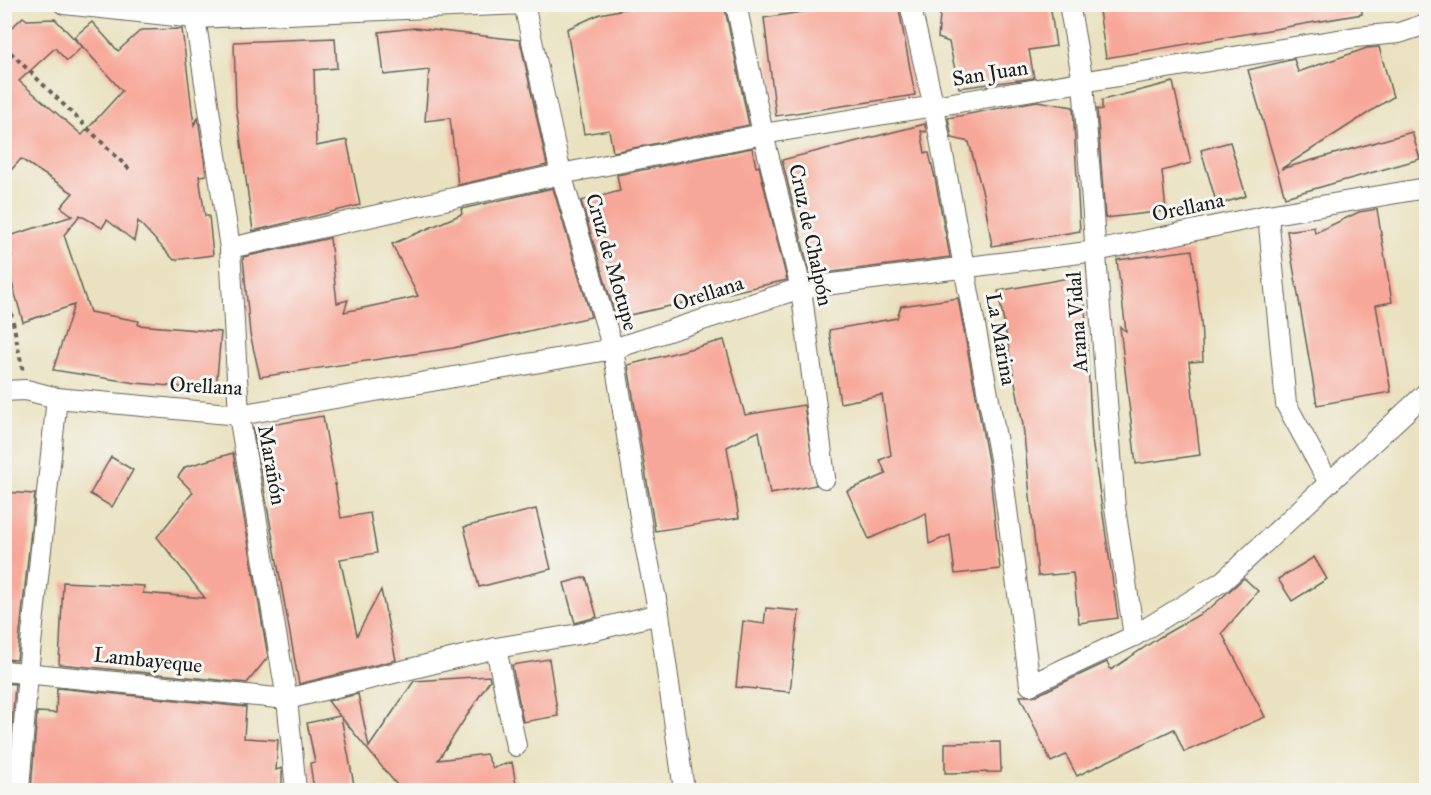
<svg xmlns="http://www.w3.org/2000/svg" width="1431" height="795" viewBox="0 0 1431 795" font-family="'IM FELL Great Primer',serif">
	<rect width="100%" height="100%" fill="#f6f6f2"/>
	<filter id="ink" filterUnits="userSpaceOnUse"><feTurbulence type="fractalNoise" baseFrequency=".0167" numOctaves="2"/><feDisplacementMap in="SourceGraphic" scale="12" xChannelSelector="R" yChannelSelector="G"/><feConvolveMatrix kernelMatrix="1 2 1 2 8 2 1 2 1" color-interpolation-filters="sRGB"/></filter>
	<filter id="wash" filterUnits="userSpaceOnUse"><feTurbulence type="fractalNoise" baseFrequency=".008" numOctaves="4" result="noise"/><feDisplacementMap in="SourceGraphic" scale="24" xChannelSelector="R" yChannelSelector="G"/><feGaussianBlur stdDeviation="1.35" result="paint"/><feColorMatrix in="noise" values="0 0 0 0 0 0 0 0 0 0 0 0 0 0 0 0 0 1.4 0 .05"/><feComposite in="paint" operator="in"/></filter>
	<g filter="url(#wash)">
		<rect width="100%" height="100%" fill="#e9e1bf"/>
		<g id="blocks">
			<g fill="#f7a799">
				<path d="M649,4H724L749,125L613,152L609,130L584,134L567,29L600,14Z"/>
				<path d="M853,4H898L915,95L776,116L764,18Z"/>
				<path d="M937,4H1050L1056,46L1029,50L1034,78L959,88L949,42L938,38L940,15Z"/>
				<path d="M1098,4H1362V14L1106,58Z"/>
				<path d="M23,17L27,20L55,19L82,47L67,61L55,48L19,81L82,135L122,91L74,37L92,22L118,51L141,30L182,29L194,125L198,118L204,159L206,175L199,176L205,216H209L213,255L174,260L138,221L134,241L107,220L102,228L80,215L64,235L90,312L139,321L138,325L221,332L216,390L136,383L53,370L74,305L23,322L5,258L12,256L6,237L73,216L61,207L73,193L21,159L4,178V35Z"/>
				<path d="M415,28L520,40L547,165L458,185L450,118L425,121L429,70L384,75L379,32Z"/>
				<path d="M335,38L337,68L314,70L316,146L347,140L360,205L253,231L236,106L234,42Z"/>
				<path d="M1379,47L1393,97L1281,169L1412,132L1420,159L1285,197L1248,70L1294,59L1298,72L1367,48Z"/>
				<path d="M1173,82L1191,163L1162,171L1166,211L1105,218L1097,109L1102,110V100Z"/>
				<path d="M1037,101L1073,107L1080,231L992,246L984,198L969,142L952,138L948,118Z"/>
				<path d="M925,124L926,132L921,131L925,153H929L935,178L950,257L810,275L782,160Z"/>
				<path d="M1230,142L1246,196L1217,205L1201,150Z"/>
				<path d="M752,148L756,167L759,166L787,280L616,318L581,201L620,191L617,175Z"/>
				<path d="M553,188L591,317L453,348L260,377L250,334L243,257L330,238L337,303L348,300L344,312L406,299L418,296L392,244L462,214L461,209Z"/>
				<path d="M1377,209L1392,302L1376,305L1391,392L1317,405L1287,231L1314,227L1315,233L1359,212Z"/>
				<path d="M1192,250L1201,321L1203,361L1189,362L1200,455L1136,464L1120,327L1126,331L1117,260Z"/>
				<path d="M1079,276L1085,305L1092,440L1118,618L1079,623L1073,573L1038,576L1023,425L998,291Z"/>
				<path d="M958,298L989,466L1000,569L955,574L950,535L929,544L926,513L869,539L847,491L886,474L880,460L891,455L882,395L840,403L829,330L897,318L901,306Z"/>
				<path d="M724,340L745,415L804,405L816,485L770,494L759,431L727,447L739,518L655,531L628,365Z"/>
				<path d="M323,416L341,518L370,513L377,553L340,559L357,635L381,590L396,660L299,684L253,428Z"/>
				<path d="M233,453L268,657L247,683L59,664L63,582L144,586L143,593L205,598L157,537L193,492L178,477L185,467Z"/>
				<path d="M111,457L133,470L112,507L90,494Z"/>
				<path d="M4,492L35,494L17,660L4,659Z"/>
				<path d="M536,509L551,569L479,587L464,527Z"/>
				<path d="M1314,557L1327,579L1292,601L1278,579Z"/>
				<path d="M586,577L597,617L575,623L564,583Z"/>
				<path d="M1244,578L1258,591L1222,633L1265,717L1184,752L1174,729L1077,776L1066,755L1051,762L1020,696H1035L1107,662L1111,670L1160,637L1209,609Z"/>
				<path d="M766,608L799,611L790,692L736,687L743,621L764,624Z"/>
				<path d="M549,659L558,716L523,722L512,665Z"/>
				<path d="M489,676L490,680L438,760L486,754L493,768L512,762L517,790H401L341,717L355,790H314L310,763L315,762L307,723L340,716L328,701L358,694L369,747L414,681Z"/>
				<path d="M4,683L15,684L7,790H4Z"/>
				<path d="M57,688L246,707L244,738L278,740L276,770L282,768V790H31L37,712L56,713Z"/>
				<path d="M1000,742L1001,772L945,773V743Z"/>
			</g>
		</g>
	</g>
	<g filter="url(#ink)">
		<use href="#blocks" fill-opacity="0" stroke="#646155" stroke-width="1.5"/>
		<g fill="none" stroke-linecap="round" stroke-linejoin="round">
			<g stroke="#646155" stroke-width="22">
				<g id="street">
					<path d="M64,4L195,18L525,4"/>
					<path d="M193,4L230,248L239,415L287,699L296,790"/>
					<path d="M736,4L763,134L801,288L825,478"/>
					<path d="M910,4L934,107L1001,464L1030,685L1134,636L1223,581L1329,483L1286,404L1268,215"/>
					<path d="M1069,4L1083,82L1115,508L1134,636"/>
					<path d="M230,248L561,174L763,134L1356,37L1399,33L1426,24"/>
					<path d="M4,391L26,390L57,398L239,415L613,349L801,288L1096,251L1268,215L1426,188"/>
					<path d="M1329,483L1426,393"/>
					<path d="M659,614L684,790"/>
					<path d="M496,648L516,746"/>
					<path d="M4,671L287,699L496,648L579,634L659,614L643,535L613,349L561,174L524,4"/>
					<path d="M19,790L28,672L57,398"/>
				</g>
			</g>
			<g stroke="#646155" stroke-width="4" stroke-dasharray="4.5 4.5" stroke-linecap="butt">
				<path d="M4,46L129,169"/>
				<path d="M4,277L23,372"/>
			</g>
			<use href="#street" stroke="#fff" stroke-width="20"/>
		</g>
	</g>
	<g text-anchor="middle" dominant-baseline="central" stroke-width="6" stroke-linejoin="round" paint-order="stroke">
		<g font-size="21" fill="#1c1c1c" stroke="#f6f6f2">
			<text transform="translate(990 73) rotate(-9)">San Juan</text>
			<text transform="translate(1188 207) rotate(-12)">Orellana</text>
			<text transform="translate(811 235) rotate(78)">Cruz de Chalpón</text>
			<text transform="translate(612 262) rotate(74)">Cruz de Motupe</text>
			<text transform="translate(708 293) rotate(-18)">Orellana</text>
			<text transform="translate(1077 322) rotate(-94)">Arana Vidal</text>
			<text transform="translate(1001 339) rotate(80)">La Marina</text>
			<text transform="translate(206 386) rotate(3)">Orellana</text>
			<text transform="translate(272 465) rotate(80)">Marañón</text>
			<text transform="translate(148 660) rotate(6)">Lambayeque</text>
		</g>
	</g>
	<rect width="1431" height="795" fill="none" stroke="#f6f6f2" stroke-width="24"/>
</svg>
